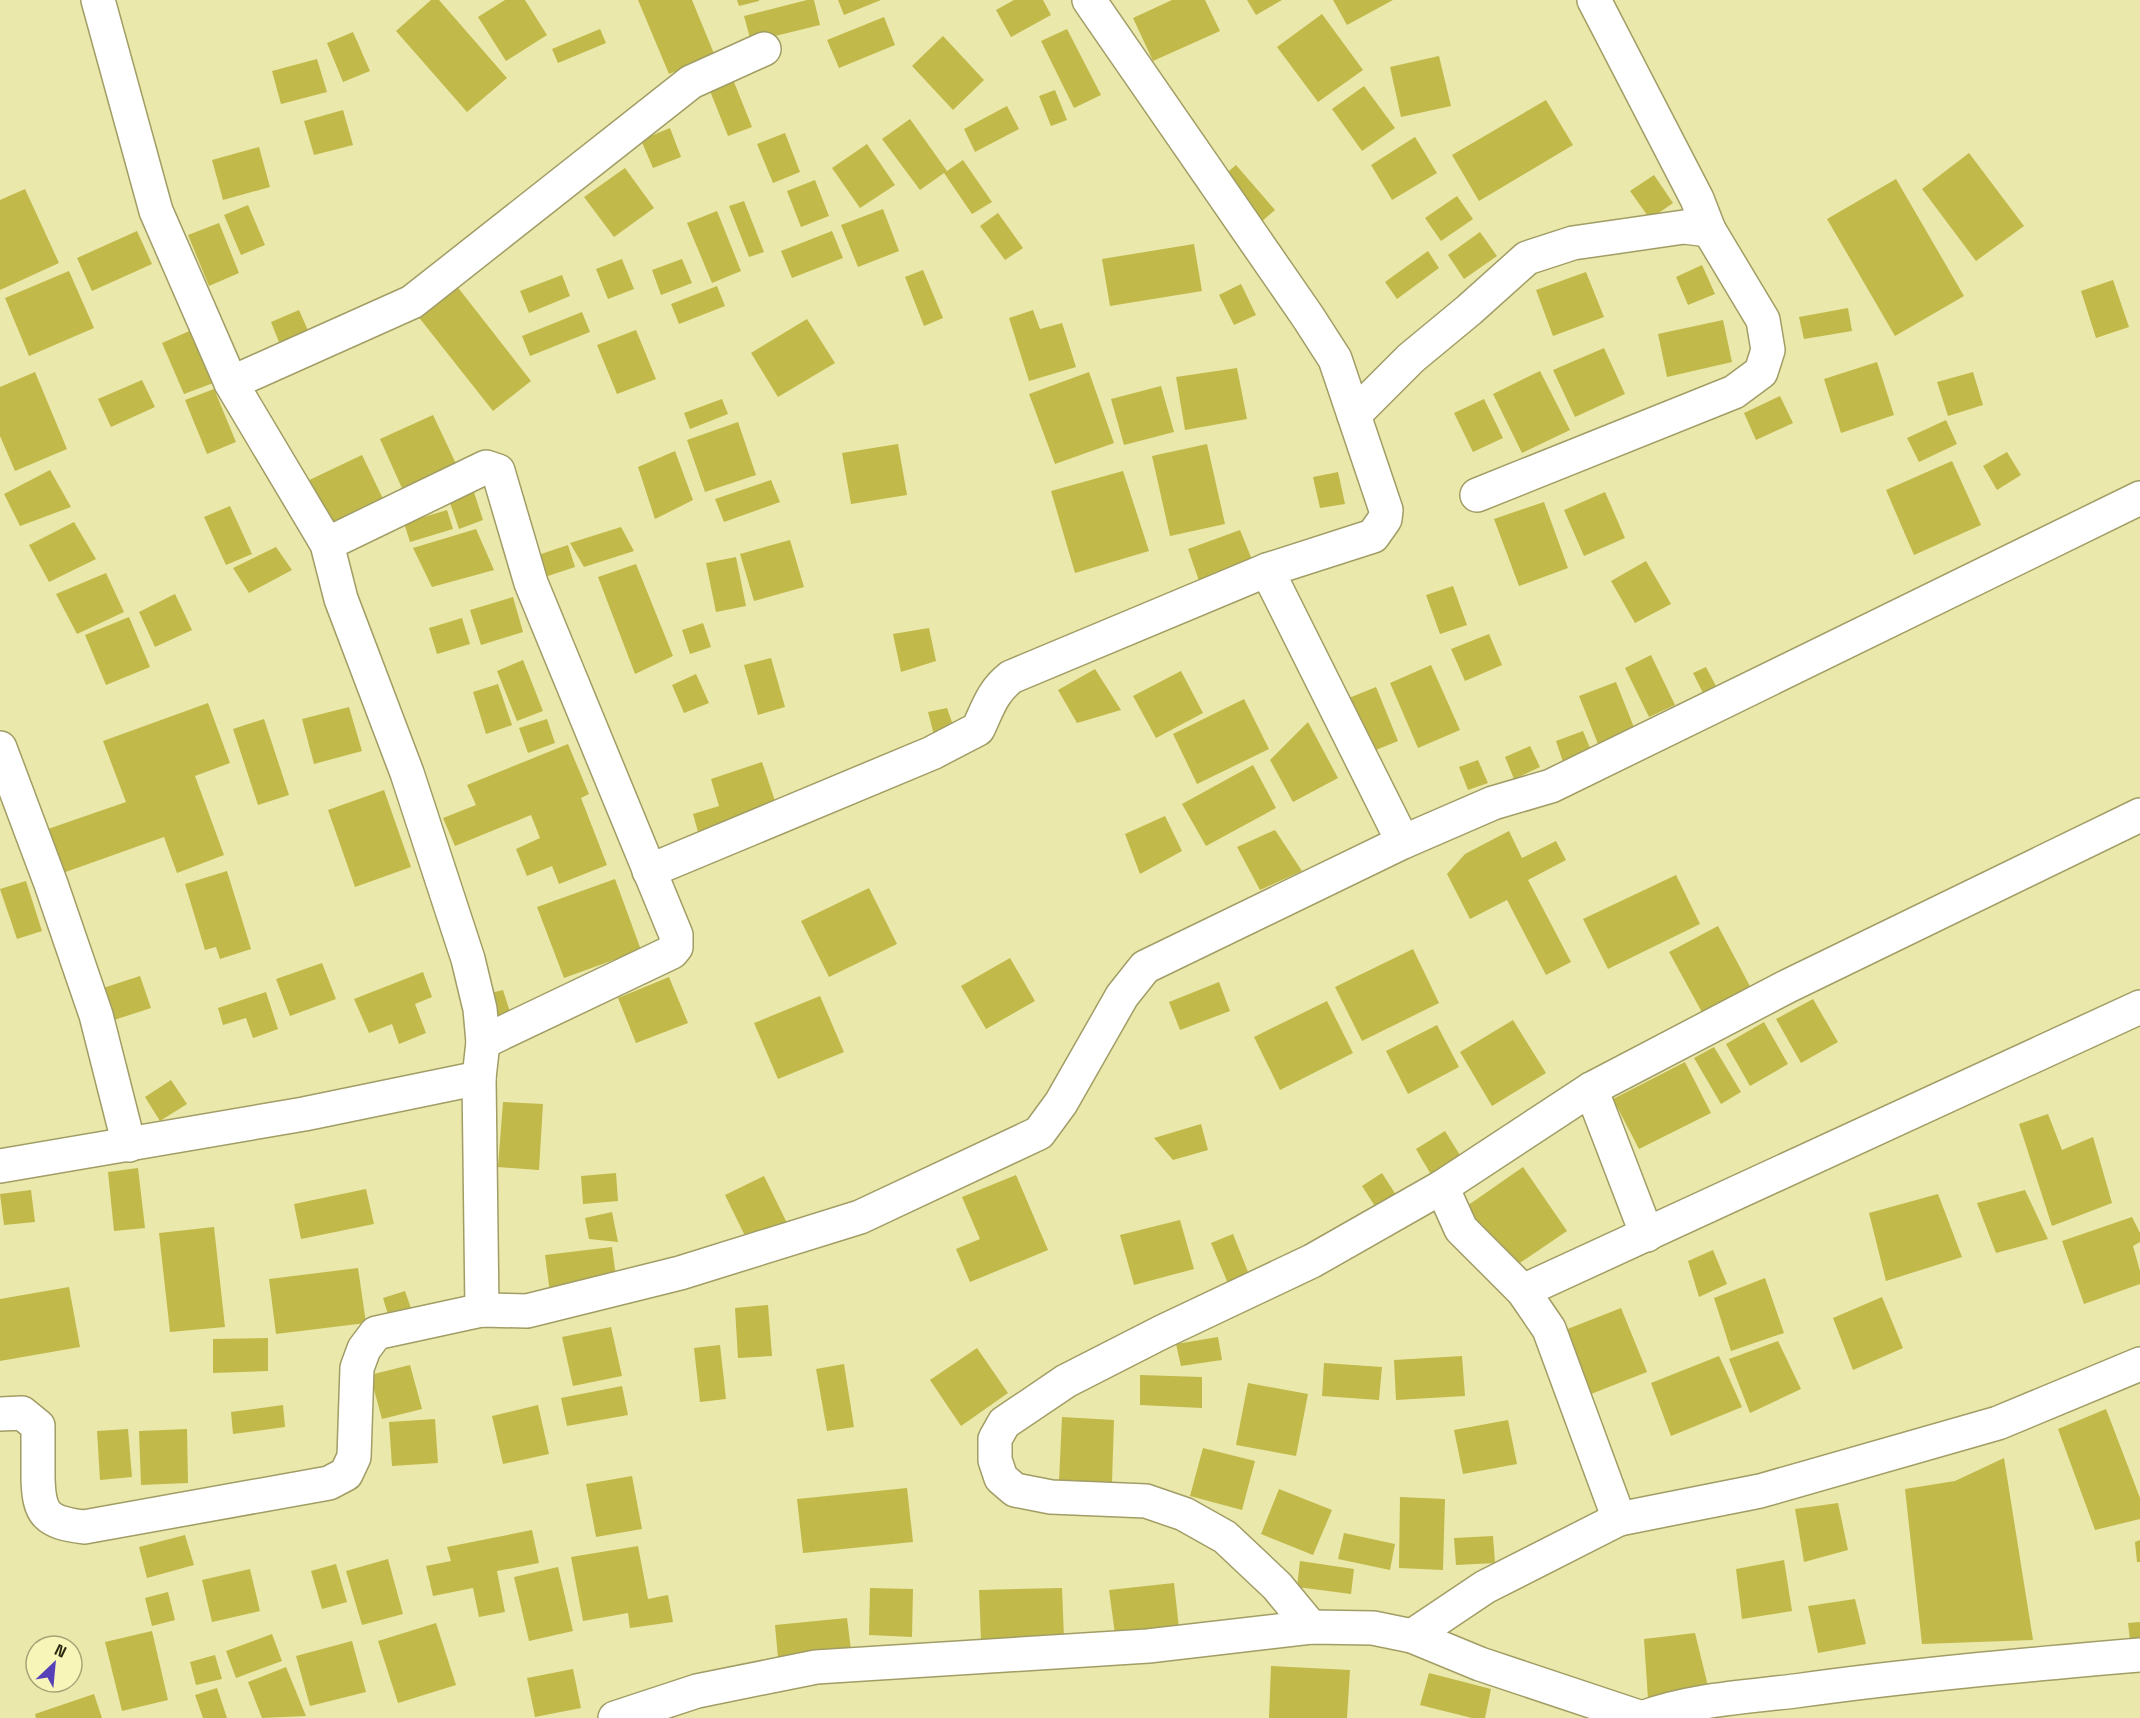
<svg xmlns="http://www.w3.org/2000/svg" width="2140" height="1718" viewBox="0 0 2140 1718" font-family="'Space Grotesk',sans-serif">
	<rect width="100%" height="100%" fill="#ebe8ac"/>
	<g fill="#c1b949">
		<path d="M431,0H439L507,78L467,112L396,31Z"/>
		<path d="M505,0H525L547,35L506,61L478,17Z"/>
		<path d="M638,0H692L715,56L669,74Z"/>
		<path d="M737,0H759V1L739,6Z"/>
		<path d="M807,0H814L820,25L751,42L744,16Z"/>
		<path d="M838,0H881L844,15Z"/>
		<path d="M1014,0H1043L1051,15L1011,37L996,10Z"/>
		<path d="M1172,0H1205L1220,31L1153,61L1133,18Z"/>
		<path d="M1247,0H1282L1256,15Z"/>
		<path d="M1333,0H1393L1347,25Z"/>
		<path d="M1322,14L1363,70L1318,102L1277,47Z"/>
		<path d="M884,17L895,45L839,68L827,40Z"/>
		<path d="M600,29L606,43L558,63L552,49Z"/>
		<path d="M1067,29L1101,95L1074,108L1041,41Z"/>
		<path d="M353,32L370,71L343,82L327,43Z"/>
		<path d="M943,36L984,80L953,110L912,66Z"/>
		<path d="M1439,56L1451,106L1401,117L1390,67Z"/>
		<path d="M317,59L327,92L281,104L272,71Z"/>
		<path d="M732,77L752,127L728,136L708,86Z"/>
		<path d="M1364,86L1395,128L1362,151L1332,109Z"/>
		<path d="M1055,90L1067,120L1051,126L1039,96Z"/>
		<path d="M1546,100L1573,145L1479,201L1452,155Z"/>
		<path d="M1007,106L1019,129L975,152L964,129Z"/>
		<path d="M343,110L353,145L314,155L304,121Z"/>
		<path d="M910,119L947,171L963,160L992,202L972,214L944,173L920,190L882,139Z"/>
		<path d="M670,128L681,157L653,168L641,140Z"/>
		<path d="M785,133L800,172L773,183L757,144Z"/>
		<path d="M1415,137L1437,173L1392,200L1371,165Z"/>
		<path d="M867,144L895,185L860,208L832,168Z"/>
		<path d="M259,147L270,187L223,200L212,160Z"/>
		<path d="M1969,153L2024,226L1976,261L1922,189Z"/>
		<path d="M1236,165L1275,210L1260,223L1222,177Z"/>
		<path d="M625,168L654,208L614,237L584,197Z"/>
		<path d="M1654,175L1673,203L1650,219L1630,191Z"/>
		<path d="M1896,179L1964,296L1895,336L1827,219Z"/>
		<path d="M815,180L829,216L801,227L787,191Z"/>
		<path d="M25,189L59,263L0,290V200Z"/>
		<path d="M1457,196L1473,219L1441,241L1425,218Z"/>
		<path d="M744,201L764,252L749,257L729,206Z"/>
		<path d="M248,205L265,245L241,255L224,215Z"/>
		<path d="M883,209L899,251L858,267L841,225Z"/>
		<path d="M717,211L741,271L712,283L687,223Z"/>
		<path d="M998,213L1023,248L1005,260L980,226Z"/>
		<path d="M219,223L239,273L209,286L188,235Z"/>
		<path d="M137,231L152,264L92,291L77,258Z"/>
		<path d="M832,231L843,258L792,278L781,251Z"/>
		<path d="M1480,232L1497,256L1464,279L1448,255Z"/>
		<path d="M1194,244L1202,291L1110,306L1102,259Z"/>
		<path d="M1428,251L1439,268L1397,299L1385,282Z"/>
		<path d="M622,259L634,289L608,299L596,269Z"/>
		<path d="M682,259L692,283L661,295L652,270Z"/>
		<path d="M1702,265L1715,294L1688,305L1676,277Z"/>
		<path d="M923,270L943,318L924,326L905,277Z"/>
		<path d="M69,271L94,328L29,356L5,298Z"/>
		<path d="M1586,272L1604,317L1553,336L1536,290Z"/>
		<path d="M562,275L570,296L529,313L520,291Z"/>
		<path d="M2113,280L2129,327L2096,338L2081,291Z"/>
		<path d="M1241,284L1256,315L1234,325L1219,295Z"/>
		<path d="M456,285L531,381L493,411L417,315Z"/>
		<path d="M717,286L725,306L679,324L671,304Z"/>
		<path d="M1848,308L1852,331L1804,339L1799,317Z"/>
		<path d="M299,310L310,335L281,347L271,322Z"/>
		<path d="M1033,310L1040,329L1062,323L1076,367L1029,381L1009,318Z"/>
		<path d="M582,312L590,332L530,356L522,336Z"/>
		<path d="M807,319L835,363L778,397L751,353Z"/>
		<path d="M1723,320L1732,362L1667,377L1658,334Z"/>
		<path d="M194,329L216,382L184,394L162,343Z"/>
		<path d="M636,330L656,379L617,394L597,345Z"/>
		<path d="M1604,348L1625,394L1575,417L1553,370Z"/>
		<path d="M1877,362L1894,415L1841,433L1824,379Z"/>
		<path d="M1237,368L1247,419L1185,430L1176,377Z"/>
		<path d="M1540,371L1570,430L1522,453L1493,394Z"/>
		<path d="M35,372L67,449L15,471L0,436V387Z"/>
		<path d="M1089,372L1114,443L1055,464L1029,394Z"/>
		<path d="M1973,372L1983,405L1948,416L1937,382Z"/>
		<path d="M142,380L155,407L111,427L98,399Z"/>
		<path d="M1161,386L1174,432L1124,445L1111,399Z"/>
		<path d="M214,389L236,442L207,454L185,400Z"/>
		<path d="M1780,396L1793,423L1756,440L1744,413Z"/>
		<path d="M722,399L728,414L690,429L684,413Z"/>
		<path d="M1484,399L1503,438L1473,452L1454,413Z"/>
		<path d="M433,415L459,470L405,495L380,439Z"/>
		<path d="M1946,420L1957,444L1919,462L1907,438Z"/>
		<path d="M738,422L756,475L705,492L687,440Z"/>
		<path d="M898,444L907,495L851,504L842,453Z"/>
		<path d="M1207,444L1225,524L1170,536L1152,456Z"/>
		<path d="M675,451L693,500L655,519L638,467Z"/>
		<path d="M2007,452L2021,475L1997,490L1983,466Z"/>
		<path d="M362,455L386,505L328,532L303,483Z"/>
		<path d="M1952,461L1981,525L1914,555L1886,490Z"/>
		<path d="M50,470L71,507L20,526L4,494Z"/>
		<path d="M1123,471L1149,551L1075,573L1051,491Z"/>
		<path d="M1338,472L1345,504L1320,508L1313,477Z"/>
		<path d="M771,480L780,502L724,522L715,499Z"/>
		<path d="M473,489L483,520L459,529L448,497Z"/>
		<path d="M1605,492L1625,538L1584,556L1564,510Z"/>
		<path d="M1544,502L1568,568L1519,586L1494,519Z"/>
		<path d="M230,506L252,554L226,565L204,517Z"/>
		<path d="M447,510L453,529L410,542L404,523Z"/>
		<path d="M74,522L96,559L49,582L29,545Z"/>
		<path d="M621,527L634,551L584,567L570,543Z"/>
		<path d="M476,529L494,570L432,587L413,548Z"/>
		<path d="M1240,530L1253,562L1199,581L1188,549Z"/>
		<path d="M790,540L804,587L754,601L740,554Z"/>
		<path d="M568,545L575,567L539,579L532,557Z"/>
		<path d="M276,547L292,570L249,593L233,568Z"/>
		<path d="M736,557L746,606L716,612L706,563Z"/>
		<path d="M1646,561L1671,604L1635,623L1611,581Z"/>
		<path d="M636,564L673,656L635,674L598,577Z"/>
		<path d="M106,573L124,612L77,634L56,594Z"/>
		<path d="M1453,586L1467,625L1440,634L1426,595Z"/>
		<path d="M175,594L192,630L155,647L139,612Z"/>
		<path d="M513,597L523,632L481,645L470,610Z"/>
		<path d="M129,617L150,667L106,685L85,635Z"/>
		<path d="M462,618L470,644L437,654L429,628Z"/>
		<path d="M703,623L711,647L690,654L682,630Z"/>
		<path d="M929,628L936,661L901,672L893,634Z"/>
		<path d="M1489,634L1502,665L1465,681L1451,649Z"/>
		<path d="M1651,655L1675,705L1649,717L1625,668Z"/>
		<path d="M771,658L785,707L758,715L744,665Z"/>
		<path d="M523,660L543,711L517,721L497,671Z"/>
		<path d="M1431,665L1460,730L1418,748L1390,683Z"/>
		<path d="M1706,667L1718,690L1705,697L1693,673Z"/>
		<path d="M1095,669L1121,710L1077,723L1058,690Z"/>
		<path d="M1181,671L1203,713L1156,738L1133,696Z"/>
		<path d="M696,674L709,703L684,713L672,685Z"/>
		<path d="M1616,682L1635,730L1598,744L1579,696Z"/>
		<path d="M498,684L512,725L486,734L473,692Z"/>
		<path d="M1376,687L1398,741L1366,754L1344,700Z"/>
		<path d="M1244,699L1269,749L1197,784L1173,734Z"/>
		<path d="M208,703L230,763L195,776L224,855L177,873L164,837L60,874L45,830L126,802L103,741Z"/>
		<path d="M349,707L362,751L314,764L302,719Z"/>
		<path d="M947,708L954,728L934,735L928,712Z"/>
		<path d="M264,719L289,795L258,805L233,729Z"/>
		<path d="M547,719L555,743L528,753L519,728Z"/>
		<path d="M1308,722L1338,778L1293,802L1270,760Z"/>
		<path d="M1583,731L1593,755L1564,765L1556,741Z"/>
		<path d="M568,744L589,794L581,798L607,865L559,884L552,866L527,876L516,849L540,838L531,815L455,846L443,818L476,805L467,785Z"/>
		<path d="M1530,746L1540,767L1514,779L1505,757Z"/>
		<path d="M1478,760L1488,783L1468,790L1459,767Z"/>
		<path d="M762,762L779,813L700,839L693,814L719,806L711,779Z"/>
		<path d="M1253,765L1276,808L1206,846L1182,804Z"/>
		<path d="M384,790L411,867L355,887L328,810Z"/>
		<path d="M1165,816L1182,851L1140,874L1125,834Z"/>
		<path d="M1275,830L1302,871L1260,890L1237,847Z"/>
		<path d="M1509,831L1522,858L1556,841L1566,860L1528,880L1571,962L1546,975L1507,900L1470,919L1447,874L1465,854Z"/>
		<path d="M227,871L251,949L220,959L216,947L205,950L185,884Z"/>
		<path d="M1676,875L1700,924L1608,969L1583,919Z"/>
		<path d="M615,879L641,950L564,978L537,907Z"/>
		<path d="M26,881L42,931L17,939L0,889Z"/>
		<path d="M869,888L897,944L829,977L801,921Z"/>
		<path d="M1718,926L1752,990L1704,1016L1669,952Z"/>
		<path d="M1413,949L1439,1003L1362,1041L1335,987Z"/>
		<path d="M1010,958L1035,1001L986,1029L961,986Z"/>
		<path d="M322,963L336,999L290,1016L276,979Z"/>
		<path d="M423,972L432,997L415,1004L426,1033L399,1044L392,1024L369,1033L354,999Z"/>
		<path d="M140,976L151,1008L111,1021L100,989Z"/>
		<path d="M669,977L688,1023L636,1043L618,998Z"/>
		<path d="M1219,982L1230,1011L1180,1030L1169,1002Z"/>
		<path d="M503,990L510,1012L489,1018L483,995Z"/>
		<path d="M266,992L278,1029L253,1038L246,1018L223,1025L218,1008Z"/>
		<path d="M820,996L844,1052L778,1079L754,1023Z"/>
		<path d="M1813,999L1838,1042L1801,1063L1776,1019Z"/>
		<path d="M1327,1001L1353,1053L1280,1090L1254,1037Z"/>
		<path d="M1513,1020L1546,1073L1492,1106L1460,1052Z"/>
		<path d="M1764,1022L1788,1064L1750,1086L1726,1044Z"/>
		<path d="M1437,1025L1459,1067L1408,1094L1386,1051Z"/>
		<path d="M1714,1047L1741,1092L1721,1104L1694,1058Z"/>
		<path d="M1685,1062L1711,1113L1639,1149L1613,1099Z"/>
		<path d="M171,1080L187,1104L160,1121L145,1097Z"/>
		<path d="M503,1102L543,1104L539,1170L498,1167Z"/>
		<path d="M2048,1114L2062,1150L2093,1137L2112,1203L2052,1226L2019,1124Z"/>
		<path d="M1201,1124L1208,1150L1173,1160L1154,1138Z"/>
		<path d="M1445,1131L1463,1160L1433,1178L1416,1149Z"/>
		<path d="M1523,1167L1567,1231L1511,1269L1467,1206Z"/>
		<path d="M138,1168L145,1228L114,1231L108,1172Z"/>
		<path d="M616,1173L618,1201L583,1204L581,1176Z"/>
		<path d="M1382,1173L1398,1198L1378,1211L1362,1186Z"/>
		<path d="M1016,1175L1048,1250L970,1282L956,1249L980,1239L962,1197Z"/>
		<path d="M764,1176L787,1223L748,1242L725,1195Z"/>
		<path d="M366,1189L374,1224L301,1239L294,1204Z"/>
		<path d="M31,1190L35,1222L4,1225L0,1194Z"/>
		<path d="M2025,1190L2048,1239L1996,1253L1977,1203Z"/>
		<path d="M1938,1194L1962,1257L1886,1281L1869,1213Z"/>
		<path d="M612,1212L618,1242L589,1239L585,1218Z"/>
		<path d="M2132,1217L2140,1233V1242L2133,1246L2140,1271V1284L2084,1304L2062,1241Z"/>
		<path d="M1180,1220L1194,1269L1134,1285L1120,1235Z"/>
		<path d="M214,1227L225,1327L170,1332L159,1233Z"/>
		<path d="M1233,1234L1250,1277L1229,1286L1211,1243Z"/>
		<path d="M612,1247L617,1284L550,1293L545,1255Z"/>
		<path d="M1713,1250L1727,1284L1699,1297L1688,1261Z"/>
		<path d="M358,1268L366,1323L276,1334L269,1279Z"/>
		<path d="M1765,1278L1784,1333L1731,1351L1714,1298Z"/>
		<path d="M69,1287L80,1347L0,1361V1299Z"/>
		<path d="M405,1291L413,1314L390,1321L383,1298Z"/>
		<path d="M1882,1297L1903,1348L1853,1370L1833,1318Z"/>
		<path d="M768,1305L772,1356L738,1358L735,1308Z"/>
		<path d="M1621,1308L1647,1372L1591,1394L1565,1330Z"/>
		<path d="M611,1327L622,1376L573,1386L562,1337Z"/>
		<path d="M1218,1337L1222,1360L1181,1366L1176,1344Z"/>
		<path d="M268,1338V1371L213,1373V1339Z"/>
		<path d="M1778,1341L1801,1389L1750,1413L1729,1359Z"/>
		<path d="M720,1345L726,1399L700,1402L694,1348Z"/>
		<path d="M977,1348L1008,1393L961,1426L930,1380Z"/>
		<path d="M1462,1356L1465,1396L1396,1400L1394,1360Z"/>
		<path d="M1719,1356L1742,1407L1671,1436L1651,1383Z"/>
		<path d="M1324,1363L1382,1367L1379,1400L1322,1396Z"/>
		<path d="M844,1364L854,1427L827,1431L816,1369Z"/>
		<path d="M410,1365L422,1409L382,1419L370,1375Z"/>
		<path d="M1140,1375L1202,1377V1408L1140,1405Z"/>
		<path d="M1248,1383L1308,1394L1296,1456L1236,1445Z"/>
		<path d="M622,1386L628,1415L567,1426L561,1398Z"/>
		<path d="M283,1405L285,1427L233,1434L231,1412Z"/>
		<path d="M538,1405L549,1454L503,1464L492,1416Z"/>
		<path d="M2106,1409L2140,1498V1519L2095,1530L2058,1429Z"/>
		<path d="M1062,1417L1114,1420L1112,1482L1059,1481Z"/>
		<path d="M435,1419L438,1463L392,1466L389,1422Z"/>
		<path d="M1508,1420L1517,1464L1463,1474L1454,1430Z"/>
		<path d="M128,1429L132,1477L100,1480L97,1431Z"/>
		<path d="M187,1429L188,1483L141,1485L139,1431Z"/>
		<path d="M1203,1448L1255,1461L1242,1510L1190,1496Z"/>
		<path d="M2004,1458L2033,1640L1922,1644L1905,1489L1955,1481Z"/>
		<path d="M632,1476L642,1529L596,1537L586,1484Z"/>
		<path d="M907,1488L913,1542L803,1553L797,1499Z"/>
		<path d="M1279,1489L1332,1510L1313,1555L1261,1534Z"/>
		<path d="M1400,1497L1445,1499L1443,1570L1399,1568Z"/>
		<path d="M1838,1503L1848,1550L1804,1562L1795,1509Z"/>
		<path d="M532,1530L539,1563L497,1571L505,1612L479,1617L473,1588L433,1596L426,1566L451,1561L447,1547Z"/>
		<path d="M1344,1533L1395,1544L1390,1570L1338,1559Z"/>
		<path d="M185,1535L194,1565L147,1578L139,1547Z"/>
		<path d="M1493,1536L1495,1563L1456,1565L1454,1538Z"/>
		<path d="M2140,1540V1562H2137L2135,1542Z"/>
		<path d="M638,1546L648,1599L668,1595L673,1622L630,1628L628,1613L583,1621L571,1557Z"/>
		<path d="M388,1559L403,1614L362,1625L346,1571Z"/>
		<path d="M1784,1560L1792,1611L1742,1619L1736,1569Z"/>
		<path d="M1300,1561L1354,1569L1351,1594L1297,1587Z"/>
		<path d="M336,1564L347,1602L322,1609L311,1571Z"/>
		<path d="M558,1567L573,1631L529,1641L514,1577Z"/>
		<path d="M250,1569L260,1611L212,1622L202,1580Z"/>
		<path d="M1174,1583L1179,1628L1115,1634L1109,1590Z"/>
		<path d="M870,1588L913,1589L912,1637L869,1635Z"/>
		<path d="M1062,1588L1064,1638L981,1640L979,1590Z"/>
		<path d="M168,1592L175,1620L152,1626L145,1598Z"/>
		<path d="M1855,1599L1866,1644L1818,1653L1808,1606Z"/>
		<path d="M847,1618L851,1650L778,1658L775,1625Z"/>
		<path d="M2140,1622V1648L2131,1649L2128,1623Z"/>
		<path d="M436,1623L456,1685L398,1703L378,1641Z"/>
		<path d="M152,1631L168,1700L122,1711L105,1642Z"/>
		<path d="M1695,1633L1708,1686L1648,1699L1644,1639Z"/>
		<path d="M272,1634L282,1661L236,1678L226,1651Z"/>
		<path d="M352,1641L366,1692L310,1706L296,1656Z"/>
		<path d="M215,1655L222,1679L196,1685L190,1662Z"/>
		<path d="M1271,1666L1350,1670L1347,1718H1269Z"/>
		<path d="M286,1667L306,1716L262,1718L248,1682Z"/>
		<path d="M573,1669L581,1708L535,1717L527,1678Z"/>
		<path d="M1429,1673L1491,1689L1485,1718H1472L1420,1705Z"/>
		<path d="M217,1688L227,1718H203L195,1695Z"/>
		<path d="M94,1694L102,1718H36L35,1714Z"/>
	</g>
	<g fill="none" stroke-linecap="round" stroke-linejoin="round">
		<g stroke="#a19d65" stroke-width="36">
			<g id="minor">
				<path d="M98,0L156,211L231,383L327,544L341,599L407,773L468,959L480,1009L483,1042L479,1078L482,1310"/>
				<path d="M1089,0L1308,317L1335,359L1386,510L1385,519L1373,536L1267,570L1403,842"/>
				<path d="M231,383L412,302L691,82L764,49"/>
				<path d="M1354,415L1411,358L1469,310L1527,258L1573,243L1684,227L1709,230"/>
				<path d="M1477,495L1734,392L1761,372L1768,350L1763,320L1709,230L1697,199L1594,0"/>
				<path d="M327,544L486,467L498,471L531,583L676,935V947L672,952L483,1042"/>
				<path d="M0,748L51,884L96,1015L129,1145"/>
				<path d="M649,871L932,753L978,729C988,708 992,692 1011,677L1267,570"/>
				<path d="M1591,1089L1647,1235"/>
				<path d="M0,1166L304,1114L479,1078"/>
				<path d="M1523,1291L2140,1007"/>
				<path d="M0,1414L22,1413L38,1426C38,1443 38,1460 38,1478C39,1515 46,1522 84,1527L329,1483L346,1474L354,1457L357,1368L364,1349L376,1333L482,1310L527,1311L680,1273L860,1217L1039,1133L1061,1103L1122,996L1145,967L1403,842L1493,803L1551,786L2140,498"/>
				<path d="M1619,1519L1760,1491L1998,1423L2140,1364"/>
				<path d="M1311,1627L1277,1586L1225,1537L1184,1514L1146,1501L1051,1497L1015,1490L1001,1478L995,1460V1439L1004,1423L1066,1381L1162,1332L1312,1261L1442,1187L1591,1089L1788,986L2140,815"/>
				<path d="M1412,1636L1485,1587L1619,1519L1549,1329L1523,1291L1461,1229L1442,1187"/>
				<path d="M615,1718L697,1691L816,1667L1148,1646L1311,1627L1373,1628L1412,1636L1480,1664L1642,1718"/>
				<path d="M1642,1718C1689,1700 1745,1697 1795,1691C1910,1675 2024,1665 2140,1655"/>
			</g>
		</g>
		<use href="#minor" stroke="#fff" stroke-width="33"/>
	</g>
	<g transform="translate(54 1664) rotate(26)"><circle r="28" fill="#f8f5b9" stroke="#a6a476" stroke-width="1.5"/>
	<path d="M0-4.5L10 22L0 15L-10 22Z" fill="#5540b8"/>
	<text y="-9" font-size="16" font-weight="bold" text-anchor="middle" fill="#2b2a12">N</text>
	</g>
</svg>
